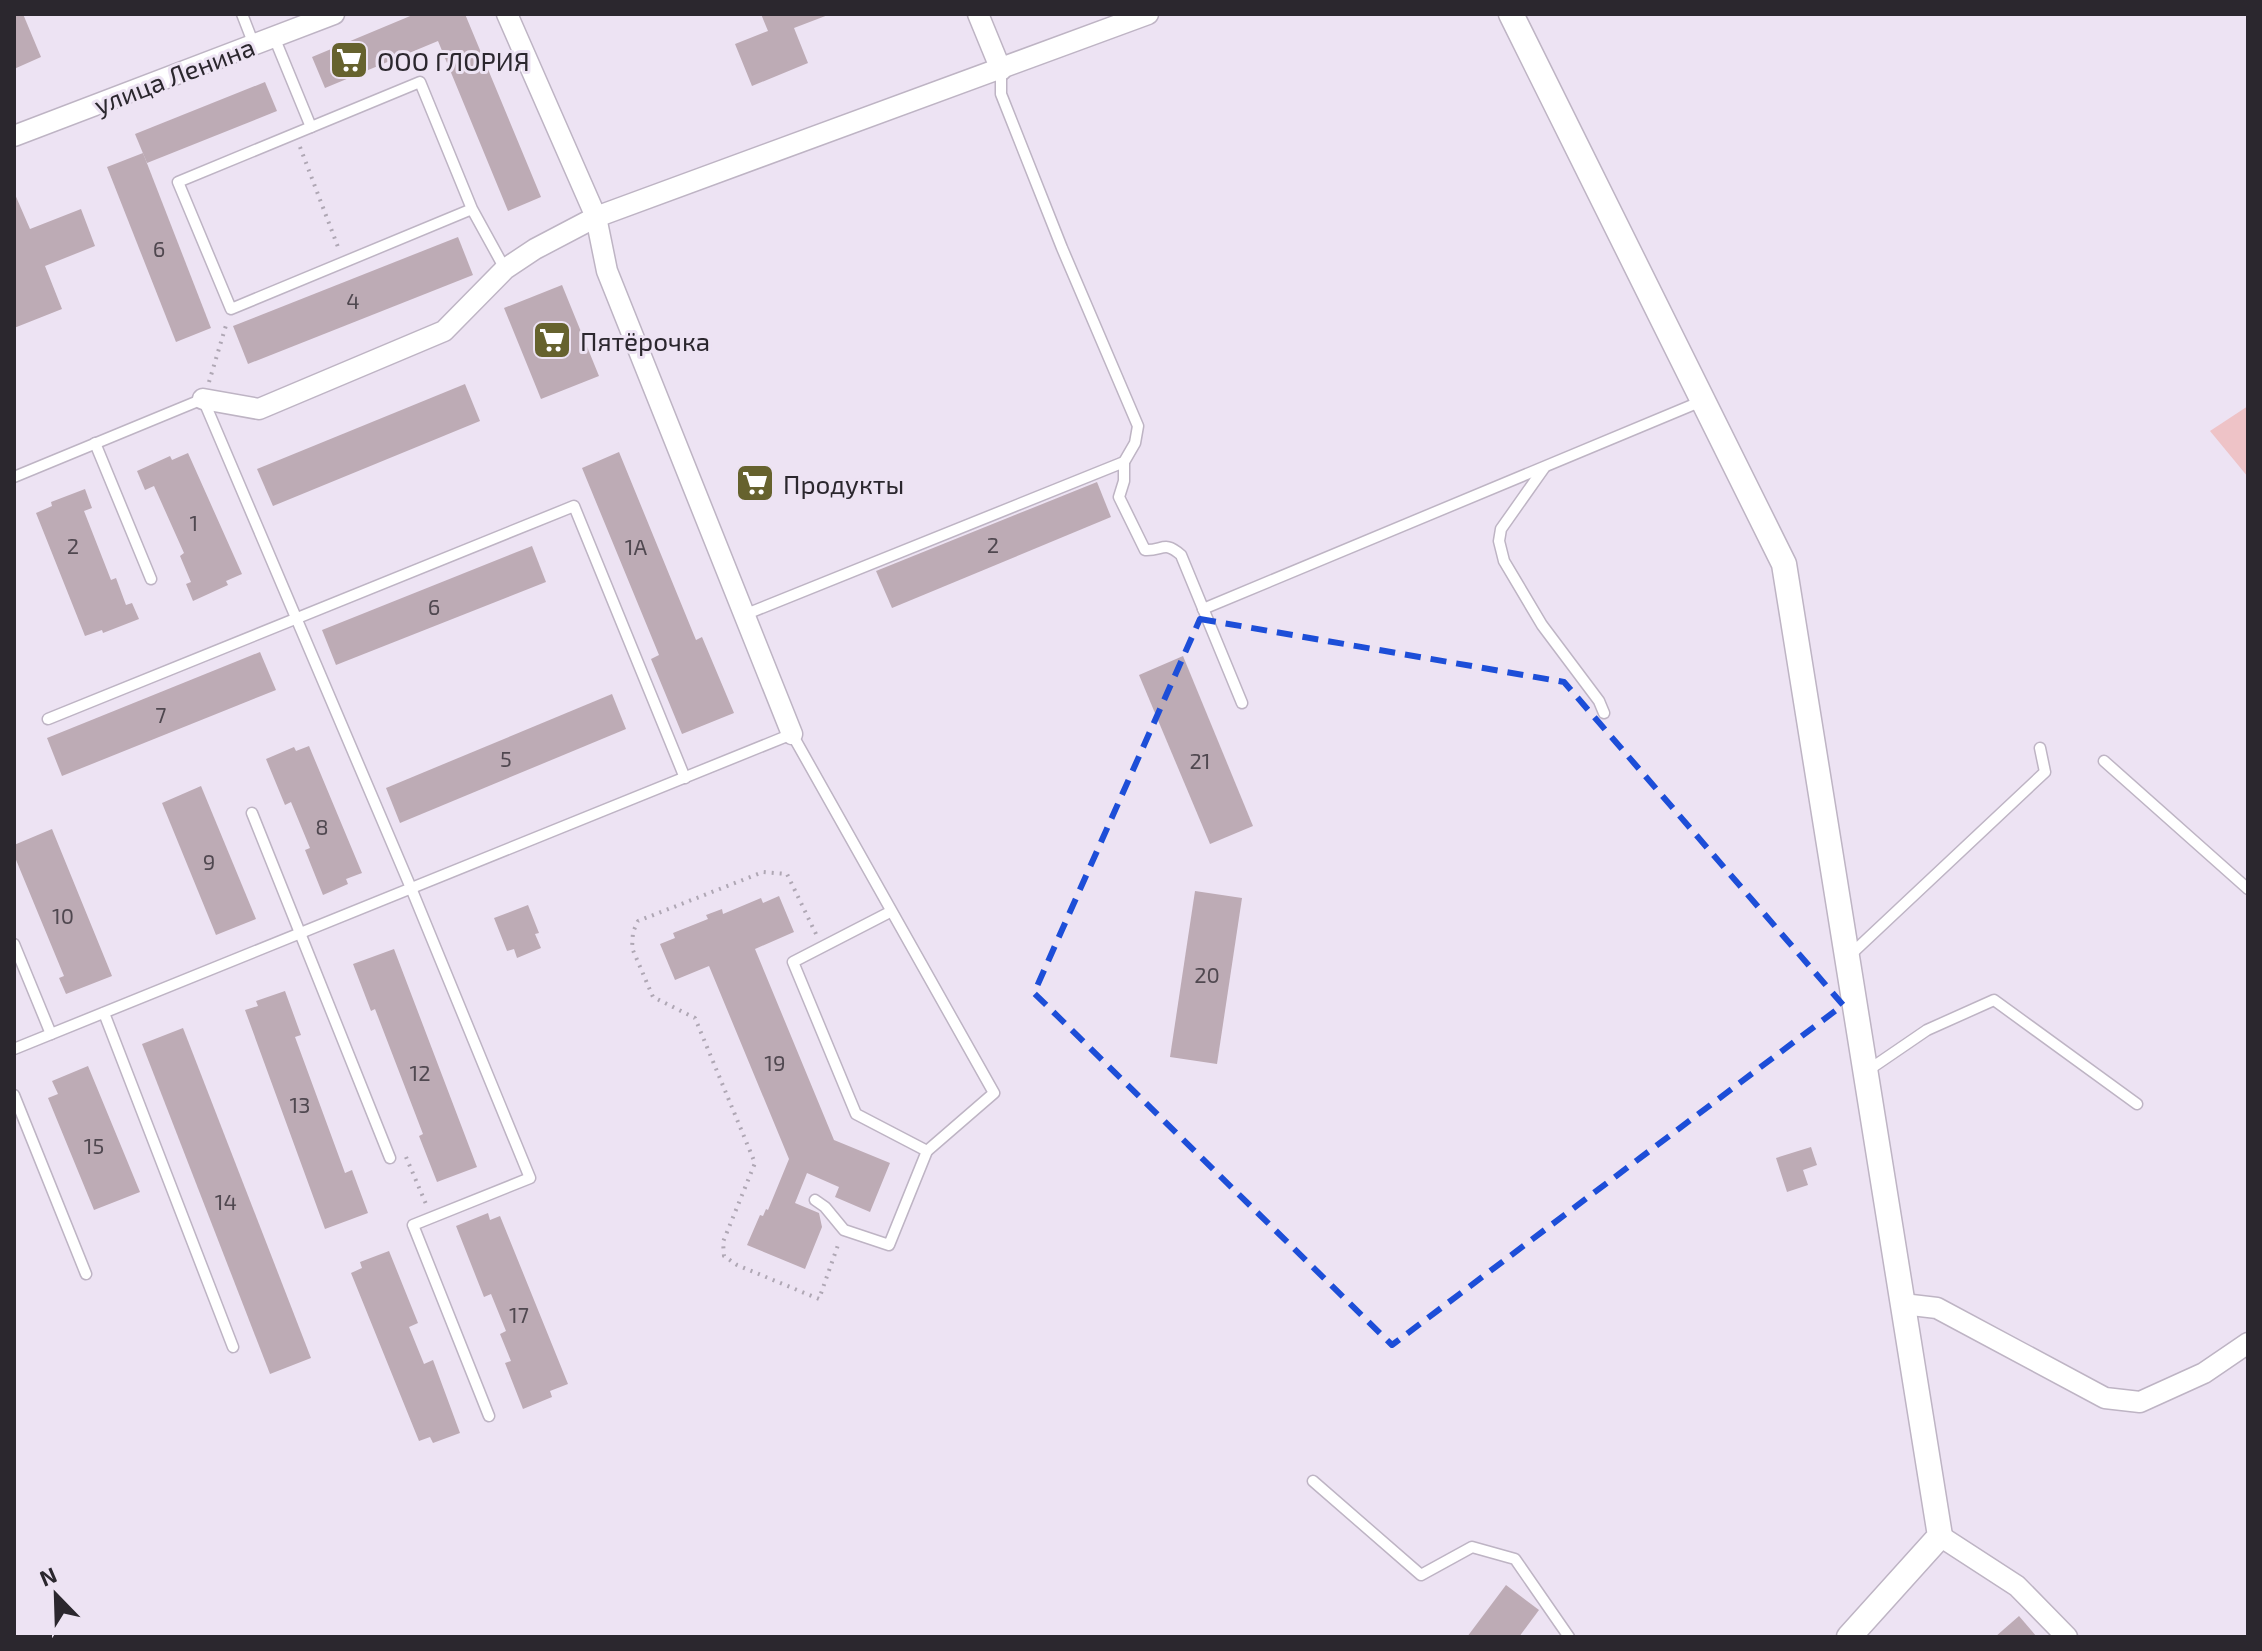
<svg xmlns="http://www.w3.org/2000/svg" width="2262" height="1651" viewBox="0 0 2262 1651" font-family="'Exo 2',sans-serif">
	<rect width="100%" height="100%" fill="#ede3f3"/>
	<path fill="#eec3c7" d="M2248,406V477L2210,431Z"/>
	<g fill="#bdabb5">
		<path d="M14,14H23L41,57L14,69Z"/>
		<path d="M415,14H465L541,197L508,211L438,41L325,88L312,57Z"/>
		<path d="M761,14L828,15L794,28L808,63L752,86L735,44L768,31Z"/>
		<path d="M265,82L277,111L147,163L135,134Z"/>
		<path d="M143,153L211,328L176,342L107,167Z"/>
		<path d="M14,192L30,229L81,209L95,246L45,266L62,309L14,328Z"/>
		<path d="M458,237L473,275L248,364L233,326Z"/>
		<path d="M562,285L599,376L541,399L504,308Z"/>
		<path d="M465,384L480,421L273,506L257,469Z"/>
		<path d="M619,452L696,640L702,637L734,713L682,734L651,659L659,655L582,468Z"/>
		<path d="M188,453L242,574L226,581L228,585L193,601L186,584L191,582L180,556L184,553L154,486L145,490L137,471L170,456L172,460Z"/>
		<path d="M1097,482L1111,517L892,608L876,571Z"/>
		<path d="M85,489L92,508L84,511L111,580L116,578L126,605L132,603L139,619L103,633L102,630L85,636L36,513L52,506L51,502Z"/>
		<path d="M532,546L546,582L336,665L322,630Z"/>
		<path d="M260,652L276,690L62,776L47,738Z"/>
		<path d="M1183,656L1253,826L1210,844L1139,675Z"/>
		<path d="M612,694L626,729L400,823L386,788Z"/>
		<path d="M309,746L362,873L346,879L348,884L323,895L305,850L310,848L291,802L285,805L266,759L294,747L296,751Z"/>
		<path d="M201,786L256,919L216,935L162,803Z"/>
		<path d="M52,829L112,976L66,994L59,978L64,976L14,855V845Z"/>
		<path d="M1195,891L1242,898L1217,1064L1170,1057Z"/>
		<path d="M779,896L794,932L755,949L834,1140L890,1163L870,1212L835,1197L839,1187L807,1173L795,1203L819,1213L822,1227L805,1269L747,1245L760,1215L763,1216L766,1209L768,1210L789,1159L709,966L675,980L660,944L675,938L673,933L708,919L706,915L722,909L723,914L761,898L763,903Z"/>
		<path d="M528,905L539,933L535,934L541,948L517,958L514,949L507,951L494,918Z"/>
		<path d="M394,949L477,1167L437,1182L419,1136L423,1134L375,1009L371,1011L353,964Z"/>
		<path d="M285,991L301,1035L295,1037L345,1173L352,1170L368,1213L325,1229L245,1010L258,1006L256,1001Z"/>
		<path d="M183,1028L311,1358L270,1374L142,1044Z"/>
		<path d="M88,1066L140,1192L94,1210L48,1098L58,1094L52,1081Z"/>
		<path d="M1811,1147L1817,1165L1803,1170L1808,1185L1787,1192L1776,1158Z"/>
		<path d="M488,1213L490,1220L500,1216L568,1384L550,1391L552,1397L523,1409L505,1363L511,1361L500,1334L506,1331L491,1294L484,1297L456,1226Z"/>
		<path d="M389,1251L418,1323L409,1327L424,1364L433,1360L460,1433L433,1443L430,1437L419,1441L351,1273L362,1268L360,1262Z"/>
		<path d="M1506,1585L1539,1610L1519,1637H1467Z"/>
		<path d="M2019,1616L2037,1637H1995Z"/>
	</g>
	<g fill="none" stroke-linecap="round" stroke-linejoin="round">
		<g stroke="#beb4c4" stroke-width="13">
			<g id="service">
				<path d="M242,14L254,45"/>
				<path d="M274,37L311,127"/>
				<path d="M1001,70V94L1062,248L1138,426L1135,443L1124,462V481L1119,497L1145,550C1163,551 1164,540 1181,555L1242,703"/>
				<path d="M472,209L231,309L178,182L420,82L472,209L505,269"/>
				<path d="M95,443L151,579"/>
				<path d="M1544,468L1501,529L1499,541L1504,561L1542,625L1599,701L1604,713"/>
				<path d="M14,477L203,399L411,888L530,1178L413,1225L489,1416"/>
				<path d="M1203,609L1702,401"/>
				<path d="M744,615L1124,462"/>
				<path d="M48,719L574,506L685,778"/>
				<path d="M2104,761L2248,889"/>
				<path d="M252,813L390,1158"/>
				<path d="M890,912L793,962L856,1114L927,1151"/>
				<path d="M14,944L51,1034"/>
				<path d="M1848,957L2045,772L2040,748"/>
				<path d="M104,1013L233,1347"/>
				<path d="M14,1049L792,734L994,1093L927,1151L889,1245L844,1230L825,1207L815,1200"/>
				<path d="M1867,1071L1927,1030L1994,1000L2137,1104"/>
				<path d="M14,1095L86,1274"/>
				<path d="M1313,1481L1421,1575L1472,1547L1515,1559L1569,1637"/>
			</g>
		</g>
		<g stroke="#beb4c4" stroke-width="23">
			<g id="minor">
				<path d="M507,14L596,217L607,271L792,734"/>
				<path d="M978,14L1001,70"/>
				<path d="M14,136L334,14"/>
				<path d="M203,399L259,409L444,331L505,269L535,249L596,217L1148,14"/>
				<path d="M1903,1304L1937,1308L2105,1398L2140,1402L2204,1373L2248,1343"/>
				<path d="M1940,1536L2017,1586L2067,1637"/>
			</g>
		</g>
		<g stroke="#beb4c4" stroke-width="27">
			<path id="tertiary" d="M1511,14L1784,564L1940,1536L1849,1637"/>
		</g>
		<g stroke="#afa7b4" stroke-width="4" stroke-dasharray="2 6" stroke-linecap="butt">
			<path d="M300,147L338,247"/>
			<path d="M209,382L227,322"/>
			<path d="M816,934L787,874L763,872L638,921L633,932L632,948L653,997L695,1018L755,1163L723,1242L724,1256L737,1265L819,1299L838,1245"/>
			<path d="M406,1157L426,1204"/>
		</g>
		<use href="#service" stroke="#fff" stroke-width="10"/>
		<use href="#minor" stroke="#fff" stroke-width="20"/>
		<use href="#tertiary" stroke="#fff" stroke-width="24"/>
	</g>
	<path fill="none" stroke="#1d4ed8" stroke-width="6" stroke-dasharray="16 10" stroke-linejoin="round" d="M1200,619L1564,682L1843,1005L1392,1345L1034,993Z"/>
	<defs>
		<g id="supermarket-square" transform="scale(2)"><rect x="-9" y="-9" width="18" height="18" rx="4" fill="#66622e" stroke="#ede3f3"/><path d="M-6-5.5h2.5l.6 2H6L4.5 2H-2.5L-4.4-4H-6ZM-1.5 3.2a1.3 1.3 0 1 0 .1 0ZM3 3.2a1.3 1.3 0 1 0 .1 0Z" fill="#fff"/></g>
	</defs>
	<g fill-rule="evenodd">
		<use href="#supermarket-square" x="349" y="60"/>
		<use href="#supermarket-square" x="552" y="340"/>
		<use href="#supermarket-square" x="755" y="483"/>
	</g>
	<g text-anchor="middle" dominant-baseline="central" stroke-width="6" stroke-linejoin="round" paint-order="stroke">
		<g font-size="22" fill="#504850">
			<text x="159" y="248">6</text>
			<text x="353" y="300">4</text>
			<text x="194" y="522">1</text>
			<text x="993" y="544">2</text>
			<text x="73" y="545">2</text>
			<text x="636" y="546">1А</text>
			<text x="434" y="606">6</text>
			<text x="161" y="714">7</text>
			<text x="506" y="758">5</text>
			<text x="1200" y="760">21</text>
			<text x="322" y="826">8</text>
			<text x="209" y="861">9</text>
			<text x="63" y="915">10</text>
			<text x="1207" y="974">20</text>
			<text x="775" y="1062">19</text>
			<text x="420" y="1072">12</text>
			<text x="300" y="1104">13</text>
			<text x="94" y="1145">15</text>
			<text x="226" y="1201">14</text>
			<text x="519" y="1314">17</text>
		</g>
		<g font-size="26" fill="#2b272e" stroke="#ede3f3" text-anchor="start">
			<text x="377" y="60">ООО ГЛОРИЯ</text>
			<text x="580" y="340">Пятёрочка</text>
			<text x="783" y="483">Продукты</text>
		</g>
		<g font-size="26" fill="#2b272e" stroke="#ede3f3">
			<text transform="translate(174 75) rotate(-21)">улица Ленина</text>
		</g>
	</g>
	<rect width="2262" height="1651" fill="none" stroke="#2b272e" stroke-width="32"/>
	<g transform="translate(56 1595) rotate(337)" stroke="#ede3f3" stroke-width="6" paint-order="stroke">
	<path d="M0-6L14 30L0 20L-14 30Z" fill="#2b272e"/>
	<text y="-12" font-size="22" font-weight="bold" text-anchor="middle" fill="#2b272e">N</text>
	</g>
</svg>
